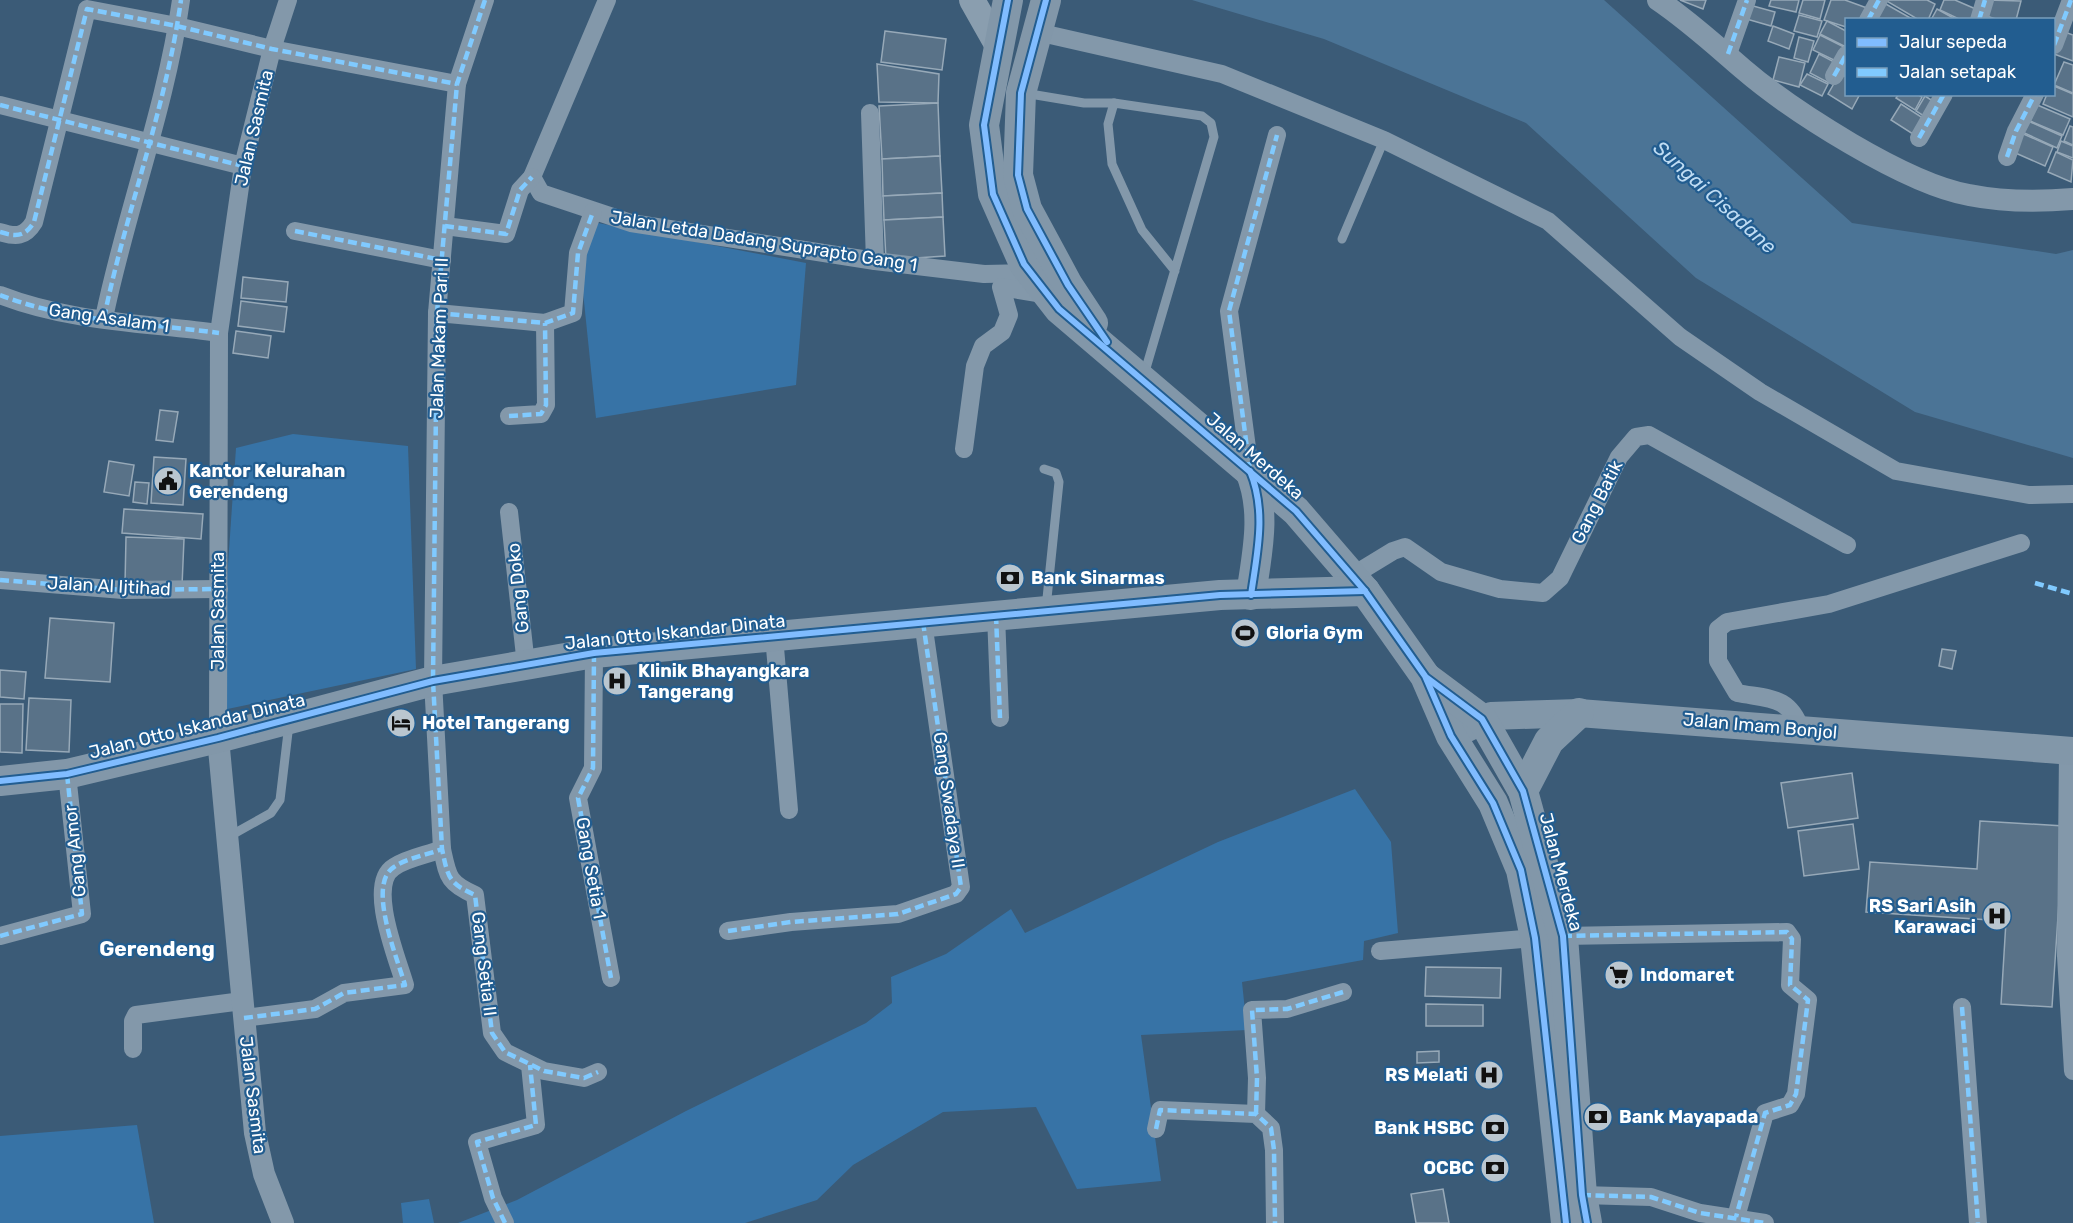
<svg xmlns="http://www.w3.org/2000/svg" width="2073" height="1223" viewBox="0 0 2073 1223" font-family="Rubik,sans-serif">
	<rect width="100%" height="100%" fill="#3b5b77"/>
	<g fill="#3773a6">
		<path d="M598,223L806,263L796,385L596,418L579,253Z"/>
		<path d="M293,434L408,446L416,669L218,711L236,448Z"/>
		<path d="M1355,789L1391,842L1398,933L1364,941L1363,960L1242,982L1247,1030L1141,1035L1161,1181L1077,1189L1036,1107L943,1112L853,1165L817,1200L745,1223H458L517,1200L686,1111L866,1023L892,1003L891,977L946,954L1011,909L1025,933L1218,842Z"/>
		<path d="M137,1125L154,1223H0V1136Z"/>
		<path d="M429,1199L434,1223H403L401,1203Z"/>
	</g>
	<path fill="#4b7496" d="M1192,0H1604L1852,223L2056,254L2073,250V458L1915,412L1696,278L1526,123L1324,39Z"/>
	<g fill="#597288" stroke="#97a9b8" stroke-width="1.5">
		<path d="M1680,0H1706L1703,9Z"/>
		<path d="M1771,0H1799L1796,12L1769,6Z"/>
		<path d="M1803,0H1825L1820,19L1799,13Z"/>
		<path d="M1831,0H1845L1867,8L1863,20H1846V27L1824,20Z"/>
		<path d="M1885,0H1927L1935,4L1928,20H1919Z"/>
		<path d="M1944,0H1955L1978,10L1974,20H1961L1940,10Z"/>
		<path d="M1987,0L2021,1L2016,20H1999L1983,15Z"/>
		<path d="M1884,3L1914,20H1875Z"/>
		<path d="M1746,4L1775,12L1771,26L1743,18Z"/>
		<path d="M1937,9L1957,20H1931Z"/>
		<path d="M1799,15L1822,21L1817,37L1794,31Z"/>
		<path d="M1827,21L1846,31V47L1820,34Z"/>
		<path d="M1773,26L1794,34L1789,49L1768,41Z"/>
		<path d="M885,31L946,39L942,70L881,62Z"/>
		<path d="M2062,31L2073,35V61L2054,54Z"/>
		<path d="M1820,35L1846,48L1840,63L1813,50Z"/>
		<path d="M1799,37L1814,41L1808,62L1794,58Z"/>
		<path d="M1819,54L1838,64L1829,83L1810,73Z"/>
		<path d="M1779,57L1805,63L1799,87L1773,80Z"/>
		<path d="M2064,62L2073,65V93L2054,85Z"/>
		<path d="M877,64L939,74L938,103L879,102Z"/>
		<path d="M1840,73L1846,77V94H1860L1852,109L1828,94Z"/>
		<path d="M1807,74L1828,84L1822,96L1800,85Z"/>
		<path d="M2054,86L2073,94V117L2043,104L2047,94H2054Z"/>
		<path d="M1899,94H1917L1922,97L1915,110L1896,98Z"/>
		<path d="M1925,96L1936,103L1927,118L1916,111Z"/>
		<path d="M938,103L940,156L882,159L879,106Z"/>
		<path d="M1901,104L1926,120L1916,136L1891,120Z"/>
		<path d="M2035,104L2070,119L2063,135L2028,120Z"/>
		<path d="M2026,120L2062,136L2057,148L2020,131Z"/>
		<path d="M2070,126L2073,127V145L2064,141Z"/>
		<path d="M2019,132L2053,147L2045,166L2011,151Z"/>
		<path d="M2061,141L2073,146V158L2057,152Z"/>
		<path d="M2056,152L2073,160L2071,182L2048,172Z"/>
		<path d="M940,156L942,193L883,196L882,159Z"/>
		<path d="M942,193L943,217L884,220L883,196Z"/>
		<path d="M943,217L945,256L886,260L884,220Z"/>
		<path d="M243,277L288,282L286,302L241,298Z"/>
		<path d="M241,301L287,307L284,332L238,326Z"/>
		<path d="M236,331L271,336L268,358L233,353Z"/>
		<path d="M160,410L178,412L173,442L156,440Z"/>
		<path d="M154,457L186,459L183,505L151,503Z"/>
		<path d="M109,461L134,465L129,496L104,492Z"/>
		<path d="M135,482L149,483L147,504L133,502Z"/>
		<path d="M124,509L203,514L201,539L122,533Z"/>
		<path d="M126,537L184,539L182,586L125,584Z"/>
		<path d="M50,618L114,623L110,682L45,678Z"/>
		<path d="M1942,649L1956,651L1952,669L1939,666Z"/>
		<path d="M0,670L26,672L24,699L0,697Z"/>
		<path d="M29,698L71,700L69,752L26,750Z"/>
		<path d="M0,704H23L22,753L0,752Z"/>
		<path d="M1852,773L1858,818L1788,828L1781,783Z"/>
		<path d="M1980,821L2064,826L2052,1007L2001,1004L2006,921L1866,912L1870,862L1977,869Z"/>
		<path d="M1853,824L1859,869L1804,876L1798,831Z"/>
		<path d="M1426,967L1501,968L1500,998L1425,996Z"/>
		<path d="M1426,1004L1483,1005V1026H1426Z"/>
		<path d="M1439,1051V1062L1417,1063V1052Z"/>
		<path d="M1443,1189L1449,1223H1416L1411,1194Z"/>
	</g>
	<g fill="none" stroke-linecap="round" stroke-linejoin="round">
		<g stroke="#8398aa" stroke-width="9">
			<path d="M1024,93L1084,103H1114"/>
			<path d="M1342,239L1384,140"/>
			<path d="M1144,375L1214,137L1211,123L1202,116L1114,103L1108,124L1112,164L1142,230L1175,271"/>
			<path d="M1044,469L1056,473L1059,482L1046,608"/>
			<path d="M228,837L271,813L280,800L289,724"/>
		</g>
		<g stroke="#8398aa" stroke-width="18">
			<path d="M485,0L457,84L437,313L433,681L442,849C448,877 448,883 475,895L492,1033L505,1052L544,1071L584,1078L598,1072"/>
			<path d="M607,0L532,177L541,193L631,223L875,261L984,274L1031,273"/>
			<path d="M1868,20L1879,0"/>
			<path d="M1979,20L1985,0"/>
			<path d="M1037,32L1222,74L1384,140L1548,221L1680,337L1760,392L1896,471L2029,495L2073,494"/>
			<path d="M2054,45L2071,0"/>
			<path d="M1728,54L1747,0"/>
			<path d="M1834,76L1846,55"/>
			<path d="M0,105L243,166"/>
			<path d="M870,113L875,261"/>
			<path d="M1919,138L1944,94"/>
			<path d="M2007,157L2016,131L2035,94"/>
			<path d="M445,226L506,234L520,190L532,177"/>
			<path d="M295,231L442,260"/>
			<path d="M0,232C16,237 25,237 34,222L87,9L177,26L272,49L457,84"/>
			<path d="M0,295C69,322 146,323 219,333"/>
			<path d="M437,313L545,323L573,313L578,253L593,212"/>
			<path d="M104,318C126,211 166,108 181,0"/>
			<path d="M509,416L541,414L546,405L545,323"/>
			<path d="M964,449L975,366L983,346L1002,332L1009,315L1001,287L1048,295"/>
			<path d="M1250,471L1229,311L1277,135"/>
			<path d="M509,512L526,665"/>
			<path d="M1352,576L1393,551L1405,547L1441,572L1500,589L1543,593L1560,578L1619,457L1636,437L1649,435L1847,545"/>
			<path d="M0,580L123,590L219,589"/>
			<path d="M996,615L1000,718"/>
			<path d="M774,636L789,810"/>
			<path d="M594,653L593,768L578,798L611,978"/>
			<path d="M1801,730C1789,695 1768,699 1737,693L1718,661V629L1727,622L1829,604L2021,543"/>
			<path d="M218,738L219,333L243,166L272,49L288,0"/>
			<path d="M2068,751L2066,956L2073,1071"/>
			<path d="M728,931L791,922L898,914L956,894L961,887L923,622"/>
			<path d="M0,936L82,914L67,774"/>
			<path d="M1563,936L1787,932L1792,939L1790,985L1808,1000L1796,1094L1790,1105L1765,1113L1736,1217"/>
			<path d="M1380,951L1535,938"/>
			<path d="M1962,1007L1978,1223"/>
			<path d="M244,1018L315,1009L344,993L405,985C398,960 366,884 394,867C407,858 427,855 442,849"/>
			<path d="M133,1049V1021L136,1015L242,1001"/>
			<path d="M1256,1114L1257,1078L1252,1010L1287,1009L1343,992"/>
			<path d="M1156,1129L1160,1110L1256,1114L1271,1128L1274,1150L1275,1223"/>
			<path d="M1582,1195L1651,1197L1700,1213L1765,1223"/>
			<path d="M505,1223L493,1198L477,1142L536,1125L530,1065"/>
		</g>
		<g stroke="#8398aa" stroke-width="22">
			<path d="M1658,0C1689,21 1715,45 1743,69C1792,111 1906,184 1969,195C2004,202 2038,202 2073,199"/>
			<path d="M218,738L255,1133L264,1174L283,1223"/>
		</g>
		<path stroke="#8a9eaf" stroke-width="26" d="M972,0L998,46"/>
		<path stroke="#8297a9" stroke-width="28" d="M1451,736L1491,716L1579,713L2073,751"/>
		<g stroke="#8297a9" stroke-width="30">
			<path d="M1008,0L984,125L993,194L1024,264L1059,309L1296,511L1365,591L1425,676L1451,736L1493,803L1521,870L1535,938L1566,1223"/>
			<path d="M1046,0L1021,93L1018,175L1027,209L1068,285L1093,323"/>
			<path d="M1250,471C1267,512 1257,553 1251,595"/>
			<path d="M1427,678L1482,719L1523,791L1563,936L1582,1195L1587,1223"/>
			<path d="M0,781L67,774L218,738L433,681L594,653L1220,595L1365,591"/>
			<path d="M1523,791L1549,741L1579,713"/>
		</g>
		<g stroke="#80caff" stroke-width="4.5" stroke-dasharray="9 4.5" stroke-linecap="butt">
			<path d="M485,0L457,84L437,313L433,681L442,849C448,877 448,883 475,895L492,1033L505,1052L544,1071L584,1078L598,1072"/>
			<path d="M1868,20L1879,0"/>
			<path d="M1979,20L1985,0"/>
			<path d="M2054,45L2071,0"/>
			<path d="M1728,54L1747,0"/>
			<path d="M1834,76L1846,55"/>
			<path d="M0,105L243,166"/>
			<path d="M1919,138L1944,94"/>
			<path d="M2007,157L2016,131L2035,94"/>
			<path d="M445,226L506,234L520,190L532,177"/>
			<path d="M295,231L442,260"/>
			<path d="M0,232C16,237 25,237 34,222L87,9L177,26L272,49L457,84"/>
			<path d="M0,295C69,322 146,323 219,333"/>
			<path d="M437,313L545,323L573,313L578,253L593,212"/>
			<path d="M104,318C126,211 166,108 181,0"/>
			<path d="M509,416L541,414L546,405L545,323"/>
			<path d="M1250,471L1229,311L1277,135"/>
			<path d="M0,580L123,590L219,589"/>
			<path d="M2035,583L2073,594"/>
			<path d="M996,615L1000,718"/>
			<path d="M594,653L593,768L578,798L611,978"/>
			<path d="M728,931L791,922L898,914L956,894L961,887L923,622"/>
			<path d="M0,936L82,914L67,774"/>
			<path d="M1563,936L1787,932L1792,939L1790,985L1808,1000L1796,1094L1790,1105L1765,1113L1736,1217"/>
			<path d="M1962,1007L1978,1223"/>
			<path d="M244,1018L315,1009L344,993L405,985C398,960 366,884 394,867C407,858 427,855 442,849"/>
			<path d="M1256,1114L1257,1078L1252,1010L1287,1009L1343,992"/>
			<path d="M1156,1129L1160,1110L1256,1114L1271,1128L1274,1150L1275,1223"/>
			<path d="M1582,1195L1651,1197L1700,1213L1765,1223"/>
			<path d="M505,1223L493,1198L477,1142L536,1125L530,1065"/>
		</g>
		<g stroke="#225d90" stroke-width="10">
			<g id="cycleway">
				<path d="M1008,0L984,125L993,194L1024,264L1059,309L1296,511L1365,591L1425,676L1451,736L1493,803L1521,870L1535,938L1566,1223"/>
				<path d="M1046,0L1021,93L1018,175L1027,209L1068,285L1107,342"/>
				<path d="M1250,471C1267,512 1257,553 1251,595"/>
				<path d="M1427,678L1482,719L1523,791L1563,936L1582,1195L1587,1223"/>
				<path d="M0,781L67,774L218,738L433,681L594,653L1220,595L1365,591"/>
			</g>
		</g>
		<use href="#cycleway" stroke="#80bcff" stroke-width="6"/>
	</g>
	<defs>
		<g id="civic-disc" transform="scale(1.5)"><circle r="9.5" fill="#bac6cf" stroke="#225d90"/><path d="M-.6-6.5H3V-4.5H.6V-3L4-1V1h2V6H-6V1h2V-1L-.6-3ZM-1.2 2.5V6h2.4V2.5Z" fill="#111"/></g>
		<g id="bank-disc" transform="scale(1.5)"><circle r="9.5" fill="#bac6cf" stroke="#225d90"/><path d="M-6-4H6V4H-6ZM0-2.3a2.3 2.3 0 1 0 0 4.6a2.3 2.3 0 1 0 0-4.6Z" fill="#111"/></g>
		<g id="stadium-disc" transform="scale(1.5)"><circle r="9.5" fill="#bac6cf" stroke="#225d90"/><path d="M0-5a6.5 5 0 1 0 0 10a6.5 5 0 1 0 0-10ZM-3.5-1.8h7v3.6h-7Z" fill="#111"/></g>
		<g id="hospital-disc" transform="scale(1.5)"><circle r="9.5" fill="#bac6cf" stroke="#225d90"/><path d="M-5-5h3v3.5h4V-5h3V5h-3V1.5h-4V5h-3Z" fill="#111"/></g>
		<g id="hotel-disc" transform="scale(1.5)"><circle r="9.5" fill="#bac6cf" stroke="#225d90"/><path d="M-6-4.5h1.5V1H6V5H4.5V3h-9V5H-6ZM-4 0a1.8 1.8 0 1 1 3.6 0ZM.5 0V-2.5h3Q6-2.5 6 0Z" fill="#111"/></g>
		<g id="supermarket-disc" transform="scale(1.5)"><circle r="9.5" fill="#bac6cf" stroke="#225d90"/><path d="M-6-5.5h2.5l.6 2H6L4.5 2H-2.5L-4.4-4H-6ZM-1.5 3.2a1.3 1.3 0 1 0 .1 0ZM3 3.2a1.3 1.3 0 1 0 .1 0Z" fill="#111"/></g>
	</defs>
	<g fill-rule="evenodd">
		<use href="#civic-disc" x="168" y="481"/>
		<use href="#bank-disc" x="1010" y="578"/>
		<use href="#stadium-disc" x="1245" y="633"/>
		<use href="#hospital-disc" x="617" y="681"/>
		<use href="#hotel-disc" x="401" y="723"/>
		<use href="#hospital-disc" x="1997" y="916"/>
		<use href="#supermarket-disc" x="1619" y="975"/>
		<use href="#hospital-disc" x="1489" y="1075"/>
		<use href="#bank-disc" x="1598" y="1117"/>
		<use href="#bank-disc" x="1495" y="1128"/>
		<use href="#bank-disc" x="1495" y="1168"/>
	</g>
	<g text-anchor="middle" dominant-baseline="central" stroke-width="4.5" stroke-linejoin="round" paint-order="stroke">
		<g font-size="18" fill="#fff" stroke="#225d90">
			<text transform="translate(254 128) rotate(-77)">Jalan Sasmita</text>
			<text transform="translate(764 241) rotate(9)">Jalan Letda Dadang Suprapto Gang 1</text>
			<text transform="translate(109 318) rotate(8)">Gang Asalam 1</text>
			<text transform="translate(439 338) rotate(-88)">Jalan Makam Pari II</text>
			<text transform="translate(1255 456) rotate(41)">Jalan Merdeka</text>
			<text transform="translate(1597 502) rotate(-63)">Gang Batik</text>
			<text transform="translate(109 586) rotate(3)">Jalan Al Ijtihad</text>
			<text transform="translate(518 588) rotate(-96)">Gang Doko</text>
			<text transform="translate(218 611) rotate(-90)">Jalan Sasmita</text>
			<text transform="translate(675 632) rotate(-6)">Jalan Otto Iskandar Dinata</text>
			<text transform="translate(197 726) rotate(-14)">Jalan Otto Iskandar Dinata</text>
			<text transform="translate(1760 726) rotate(5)">Jalan Imam Bonjol</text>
			<text transform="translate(949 800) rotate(82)">Gang Swadaya II</text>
			<text transform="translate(75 851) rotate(-96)">Gang Amor</text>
			<text transform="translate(591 868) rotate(80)">Gang Setia 1</text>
			<text transform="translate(1561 872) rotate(75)">Jalan Merdeka</text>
			<text transform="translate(484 964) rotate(83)">Gang Setia II</text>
			<text transform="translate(253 1095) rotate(83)">Jalan Sasmita</text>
		</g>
		<g font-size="18" font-weight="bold" fill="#fff" stroke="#225d90" text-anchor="start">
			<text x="189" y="471">Kantor Kelurahan<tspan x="189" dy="21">Gerendeng</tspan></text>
			<text x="1031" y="578">Bank Sinarmas</text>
			<text x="1266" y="633">Gloria Gym</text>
			<text x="638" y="671">Klinik Bhayangkara<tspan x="638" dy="21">Tangerang</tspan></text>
			<text x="422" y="723">Hotel Tangerang</text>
			<text x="1976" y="906" text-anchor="end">RS Sari Asih<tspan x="1976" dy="21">Karawaci</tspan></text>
			<text x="1640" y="975">Indomaret</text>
			<text x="1468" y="1075" text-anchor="end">RS Melati</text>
			<text x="1619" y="1117">Bank Mayapada</text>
			<text x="1474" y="1128" text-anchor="end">Bank HSBC</text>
			<text x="1474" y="1168" text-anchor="end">OCBC</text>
		</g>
		<g font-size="20" font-style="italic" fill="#bfdcf3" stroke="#225d90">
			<text transform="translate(1715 197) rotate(42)">Sungai Cisadane</text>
		</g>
		<g font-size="21" font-weight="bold" fill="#fff" stroke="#225d90">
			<text x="157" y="948">Gerendeng</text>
		</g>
	</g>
	<rect x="1845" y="18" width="210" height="78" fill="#225d90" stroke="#7a9ebc" stroke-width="1.5"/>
	<rect x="1857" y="38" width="30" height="9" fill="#80bcff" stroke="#7a9ebc" stroke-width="1.5"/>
	<text x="1899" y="48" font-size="18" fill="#ffffff">Jalur sepeda</text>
	<rect x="1857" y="68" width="30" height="9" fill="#80caff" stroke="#7a9ebc" stroke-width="1.5"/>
	<text x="1899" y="78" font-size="18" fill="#ffffff">Jalan setapak</text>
</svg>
